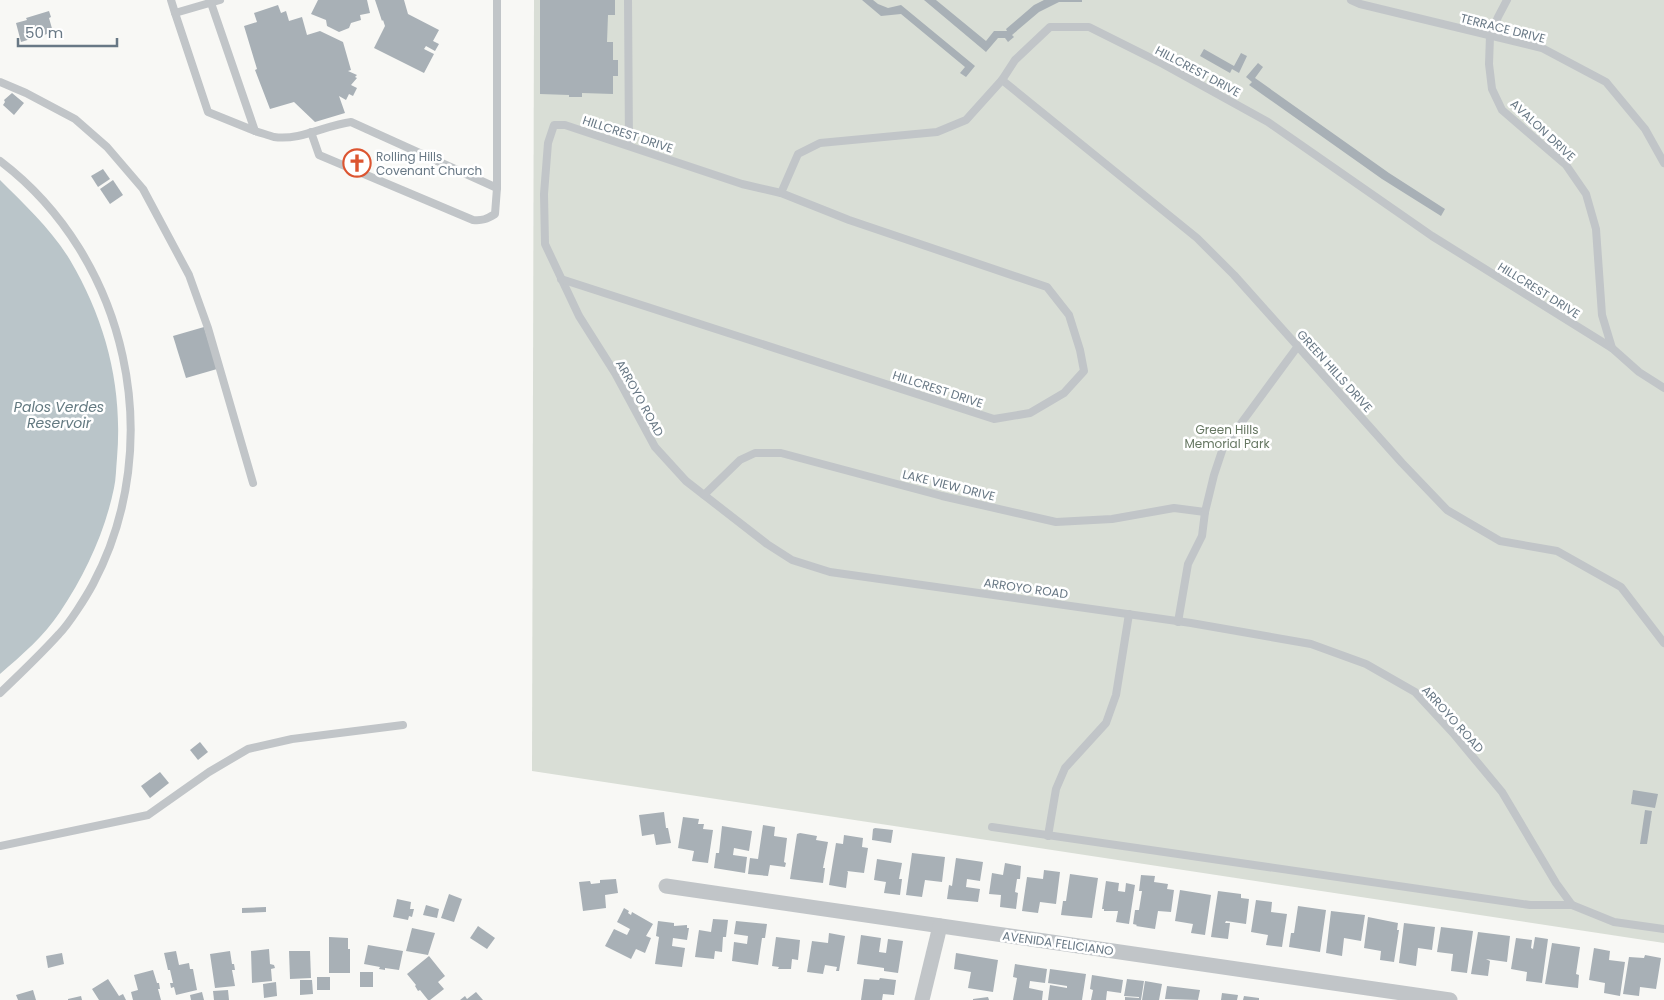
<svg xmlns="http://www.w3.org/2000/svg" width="1664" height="1000" viewBox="0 0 1664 1000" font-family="Poppins,sans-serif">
	<rect width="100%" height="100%" fill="#f8f8f5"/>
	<path fill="#d9ded6" d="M534,0H1664V943L532,771Z"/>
	<path fill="#bac5c9" d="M0,180C24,204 52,230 70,260C106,321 123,387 117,458C116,468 116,479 114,488C105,532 85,575 60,612C44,636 22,655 0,674Z"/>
	<g fill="#a8b0b6">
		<path d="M318,0H367L370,13L360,15L361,20L351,23L349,28L339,32L327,26L326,20L311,14Z"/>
		<path d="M375,0H404L408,14L439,30L433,41L439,44L435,51L426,46L424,49L434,54L424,73L374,48L385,26L383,20L382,21Z"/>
		<path d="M540,0H615V15H608L607,42H613V60H618V76H613V94L582,93V97H569V95L540,94Z"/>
		<path d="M862,0H873L878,4L888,8L901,5L975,66L966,77L960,73L965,67L901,14L881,16Z"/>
		<path d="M924,0H936L986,41L994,31H1007L1006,29L1034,5L1044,0H1082V2H1059L1039,12L1012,35L1014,37L1008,42L1005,38H998L986,52Z"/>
		<path d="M278,5L281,13L286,11L289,21L302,17L307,35L320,31L343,42L351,70L348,71L357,75L355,77L357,78L351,85L357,88L353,96L349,94L346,100L339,96L345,113L315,122L294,102L270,109L255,70L257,69L244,26L257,22L254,13Z"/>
		<path d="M49,11L51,17L49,18L53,32L41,36L40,31L33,33L34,38L21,42L16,23L27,20L26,18Z"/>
		<path d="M1204,49L1234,66L1241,53L1247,56L1239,73L1232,69L1230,73L1200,56Z"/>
		<path d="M1258,63L1263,67L1255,78L1389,173L1445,209L1441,216L1382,179L1249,85L1252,82L1246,77Z"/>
		<path d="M12,93L24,103L14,115L3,105L5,102L4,100Z"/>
		<path d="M103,169L110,179L98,187L91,176Z"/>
		<path d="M113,180L123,195L110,204L100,189Z"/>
		<path d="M204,327L217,369L186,378L173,336Z"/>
		<path d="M200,742L208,752L198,760L190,750Z"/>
		<path d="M160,772L169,783L150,798L141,786Z"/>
		<path d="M1633,790L1658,794L1655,808L1631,804Z"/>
		<path d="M1645,810L1652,811L1647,844H1640Z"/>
		<path d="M664,812L666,828H668L671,843L656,845L654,834L642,836L639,815Z"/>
		<path d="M683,817L699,819L698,824H704L703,829L713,830L708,863L692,861L694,851L678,848Z"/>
		<path d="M763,825L775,827L774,836L787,838L784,862L786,863L785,867L770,865L768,876L748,874L750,858L758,859Z"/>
		<path d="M722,826L752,831L749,851L734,848L733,855L747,857L745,873L714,868L716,853H719Z"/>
		<path d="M875,828L893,830L891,843L872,840L873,829Z"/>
		<path d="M800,833L817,836L816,840L828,842L823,868H825L823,883L790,879L797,834Z"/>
		<path d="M844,835L863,838L862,847L868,848L864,873L847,871L848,872L846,888L829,885L836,843L843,844Z"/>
		<path d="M912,853L945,857L942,882L925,880L922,897L906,895Z"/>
		<path d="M956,858L983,862L980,881L967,879L966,887L980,889L978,902L947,899L949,885L952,886Z"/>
		<path d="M877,859L902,863L899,879H902L900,895L884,893L886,882L874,880Z"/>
		<path d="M1005,863L1021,866L1020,879H1017L1015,892L1018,893L1016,909L1000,907L1001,895L989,894L992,873L1003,875Z"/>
		<path d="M1044,870L1060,872L1056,904L1040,902L1038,913L1022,911L1027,877L1043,879Z"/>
		<path d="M1070,874L1098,878L1092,918L1061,915L1063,901H1066Z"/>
		<path d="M1141,875L1155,876L1154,882L1168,884L1167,889L1174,890L1171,912L1158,911L1155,929L1136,926L1137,925L1133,924L1135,910H1139L1142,891H1139Z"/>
		<path d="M616,879L618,893L605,895L606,908L583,911L579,882L590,881L591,884L600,883V880Z"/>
		<path d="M1106,881L1119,883L1118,891L1125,892L1126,883L1135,885L1129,924L1116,922L1118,911H1104V909H1102Z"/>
		<path d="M1180,890L1211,895L1205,935L1191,933L1193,924L1175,921Z"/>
		<path d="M1218,891L1241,894V898L1249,899L1246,924L1226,921L1225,923H1230L1228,939L1211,937Z"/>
		<path d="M449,894L462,899L454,922L441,918Z"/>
		<path d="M397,899L411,902L410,909H414L412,917L409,916L408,920L393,917Z"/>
		<path d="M1256,900L1272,902L1271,912L1287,914L1282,947L1266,945L1268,935L1251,932Z"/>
		<path d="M426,905L439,909L437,918L423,915Z"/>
		<path d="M1298,906L1326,910L1320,952L1289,947L1291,933H1294Z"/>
		<path d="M266,907V912L242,913V908Z"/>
		<path d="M624,908L629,911L628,913L631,915L632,912L653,924L646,936L651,938L645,953L636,949L631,959L605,946L614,929L627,935L630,929L617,922Z"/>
		<path d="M1331,911L1365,915L1361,941L1344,938L1342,956L1326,953Z"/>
		<path d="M1368,917L1398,923L1397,930H1399L1394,962L1380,960L1381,951L1364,948Z"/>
		<path d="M713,919L728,920L726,937H723L722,952L715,951L714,959L695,957L699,930L711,932Z"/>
		<path d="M658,921L674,923V926L687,925V928H689L687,940L673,938L672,946L685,948L682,967L655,964L659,937L656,936Z"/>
		<path d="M736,921L767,924L765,938H762L758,965L732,961L734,942L747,944L748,936L734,934Z"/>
		<path d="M1404,923L1435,927L1432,950L1418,948L1416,966L1399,963Z"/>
		<path d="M478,926L495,938L487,949L470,938Z"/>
		<path d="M1441,927L1473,931L1467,973L1451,971L1453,954L1437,952Z"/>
		<path d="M412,928L435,933L428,955L406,951Z"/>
		<path d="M1478,932L1510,936L1507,962L1486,959L1490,961L1488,976L1471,974Z"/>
		<path d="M829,933L845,936L839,971H836L837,967L825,965L823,974L807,972L812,941L828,943Z"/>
		<path d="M861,935L881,938L879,952L886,953L888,939L903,941L898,973L884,971V968L857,964Z"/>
		<path d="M329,937L348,938V949H350V973H329Z"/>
		<path d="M776,937L800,940L798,960L792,959L791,969H778L779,967L772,966Z"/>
		<path d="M1535,937L1548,939L1542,983L1526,981L1527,972L1511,969L1516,938L1532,940L1531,948L1533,949Z"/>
		<path d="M1552,943L1580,947L1576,974L1579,975L1578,988L1545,984Z"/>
		<path d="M368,945L403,951L399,970L385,968V970L379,969L380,967L364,964Z"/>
		<path d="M1594,948L1610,951L1609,960L1625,962L1620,996L1604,993L1605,983L1589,980Z"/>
		<path d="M269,949L270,964L274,965L275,968L271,969L272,981L252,983L251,951Z"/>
		<path d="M176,951L179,965L189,963L190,969H193L197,990L176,995L174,987L171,988L170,983H173L170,970H168L164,953Z"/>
		<path d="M230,951L232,964H234L235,970H232L235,986L215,988L210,954Z"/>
		<path d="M289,951H310L311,978L290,979Z"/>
		<path d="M62,953L64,964L48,968L46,956Z"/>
		<path d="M956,953L998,960L993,992L968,988L971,972L954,969Z"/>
		<path d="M1645,955L1661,958L1656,989L1640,987L1639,996L1623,994L1629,957L1644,958Z"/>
		<path d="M429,956L445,976L438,982L444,989L430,1000H428L420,990L418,991L415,986L416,985L407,974Z"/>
		<path d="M1015,964L1047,969L1045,983L1030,981L1029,988L1043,991L1042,1000H1013L1017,978L1013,977Z"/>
		<path d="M1050,969L1086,974L1082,1000H1048L1050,985L1067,988V986L1048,983Z"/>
		<path d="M153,970L157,983H159L160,989H158L161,1000H133L131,992L138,990L134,975Z"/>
		<rect x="360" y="972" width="13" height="15"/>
		<path d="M1092,975L1123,980L1121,993L1107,991L1106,1000H1091L1093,990L1090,989Z"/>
		<rect x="317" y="977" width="13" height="13"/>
		<path d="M880,978L896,980L894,995L883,994L882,1000H861L864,979L879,980Z"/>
		<path d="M108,979L119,996L123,994L126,1000H99L92,989Z"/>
		<path d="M1127,979L1144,981L1141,1000H1125V997L1139,998V997L1124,996Z"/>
		<path d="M300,980H312L313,994L300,995Z"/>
		<path d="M1145,981L1162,984L1159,1000H1142Z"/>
		<path d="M276,982L277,996L264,998L263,984Z"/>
		<path d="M1167,986L1200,990L1198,1000L1165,999Z"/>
		<path d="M33,990L36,1000H18L16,995Z"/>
		<path d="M228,990L229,1000H214L213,991Z"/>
		<path d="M202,992L204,1000H191L190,995Z"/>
		<path d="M476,992L483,1000H460L465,996L467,999Z"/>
		<path d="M1222,993L1238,995L1237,1000H1221Z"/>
		<path d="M81,996L82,1000H68V999Z"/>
		<path d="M1244,996L1259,998V1000H1243Z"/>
		<path d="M988,997L989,1000H973V999Z"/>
	</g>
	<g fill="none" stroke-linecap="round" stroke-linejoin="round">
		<g stroke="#c1c5c8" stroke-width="8">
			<path d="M171,0L175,13L220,0"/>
			<path d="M628,0L629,145"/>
			<path d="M1351,0L1360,4L1542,48L1606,82L1645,129L1664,163"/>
			<path d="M1507,0L1498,17L1490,36L1489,64L1492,89L1502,110L1566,165L1586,194L1596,229L1602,315L1612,348L1639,372L1664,388"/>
			<path d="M211,3L255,131C261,133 268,135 274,137C300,141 326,125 351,122L497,188V0"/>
			<path d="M175,13L208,112L255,131"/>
			<path d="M1002,80L1197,238L1234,275L1402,463L1447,510L1500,541L1557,551L1621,587L1664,643"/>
			<path d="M0,82L26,93L75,119L107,147L143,189L189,275L208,328L253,483"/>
			<path d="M311,132L319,155L473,220C482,221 487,219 495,214L497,188"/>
			<path d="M0,161C128,258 168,443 93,584C86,597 69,624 59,634C40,655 20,674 0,693"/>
			<path d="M781,193L742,184L565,125H554L548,143L544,194L545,244L579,316L615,373L655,447L686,481L767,544L792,560L830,572L1191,623L1311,644L1366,664L1415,692L1453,733L1502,792L1556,883L1572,905L1614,922L1664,929"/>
			<path d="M561,279L994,419L1030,413L1064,393L1084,371L1080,350L1069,315L1047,287L849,220L781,193L798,154L820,143L937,132L966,120L1002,80L1015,60L1050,27H1089L1163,64L1268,122L1432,236L1612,348"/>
			<path d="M704,495L740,460L755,453H781L942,496L1056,522L1112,519L1174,508L1205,512"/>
			<path d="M1178,622L1188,564L1202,536L1205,512L1214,475L1223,448L1298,346"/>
			<path d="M992,827L1530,905H1572"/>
			<path d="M1048,836L1056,789L1065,768L1106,723L1116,695L1129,614"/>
			<path d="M0,846L148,815L209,772L248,749L292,739L403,725"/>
		</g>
		<g stroke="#c1c5c8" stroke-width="15">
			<path d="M666,886L1450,1000"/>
			<path d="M922,1000L940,926"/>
		</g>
	</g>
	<defs>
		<g id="church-ring" transform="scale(1.4375)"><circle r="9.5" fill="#fff" stroke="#dc5531" stroke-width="1.5"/><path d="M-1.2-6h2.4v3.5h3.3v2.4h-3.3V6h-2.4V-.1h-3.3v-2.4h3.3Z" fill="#dc5531"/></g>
	</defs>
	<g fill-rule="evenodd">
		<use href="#church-ring" x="357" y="163"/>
	</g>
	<g text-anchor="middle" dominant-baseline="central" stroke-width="5" stroke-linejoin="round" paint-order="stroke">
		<g font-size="12" fill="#687885" stroke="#fff">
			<text transform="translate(1503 28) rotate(14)">TERRACE DRIVE</text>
			<text transform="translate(1198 71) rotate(28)">HILLCREST DRIVE</text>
			<text transform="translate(1543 130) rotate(43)">AVALON DRIVE</text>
			<text transform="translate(628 134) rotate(18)">HILLCREST DRIVE</text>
			<text transform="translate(1539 290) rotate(32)">HILLCREST DRIVE</text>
			<text transform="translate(1335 371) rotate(48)">GREEN HILLS DRIVE</text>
			<text transform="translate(938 389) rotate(18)">HILLCREST DRIVE</text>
			<text transform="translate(640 398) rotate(61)">ARROYO ROAD</text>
			<text transform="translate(949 485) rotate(14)">LAKE VIEW DRIVE</text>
			<text transform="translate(1026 588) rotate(8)">ARROYO ROAD</text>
			<text transform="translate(1453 719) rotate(48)">ARROYO ROAD</text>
			<text transform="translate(1058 943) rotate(8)">AVENIDA FELICIANO</text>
		</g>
		<g font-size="12" fill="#687885" stroke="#fff" text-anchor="start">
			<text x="376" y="156">Rolling Hills<tspan x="376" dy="14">Covenant Church</tspan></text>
		</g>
		<g font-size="12" fill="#667762" stroke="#fff">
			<text x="1227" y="429">Green Hills<tspan x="1227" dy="14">Memorial Park</tspan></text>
		</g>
		<g font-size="14" font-style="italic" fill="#637980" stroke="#fff">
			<text x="59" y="407">Palos Verdes<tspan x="59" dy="16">Reservoir</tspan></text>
		</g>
	</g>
	<path d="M18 38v8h99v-8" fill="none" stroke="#687885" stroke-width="2.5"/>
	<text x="25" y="38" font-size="15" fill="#687885" stroke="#ffffff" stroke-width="4" paint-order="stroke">50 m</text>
</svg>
